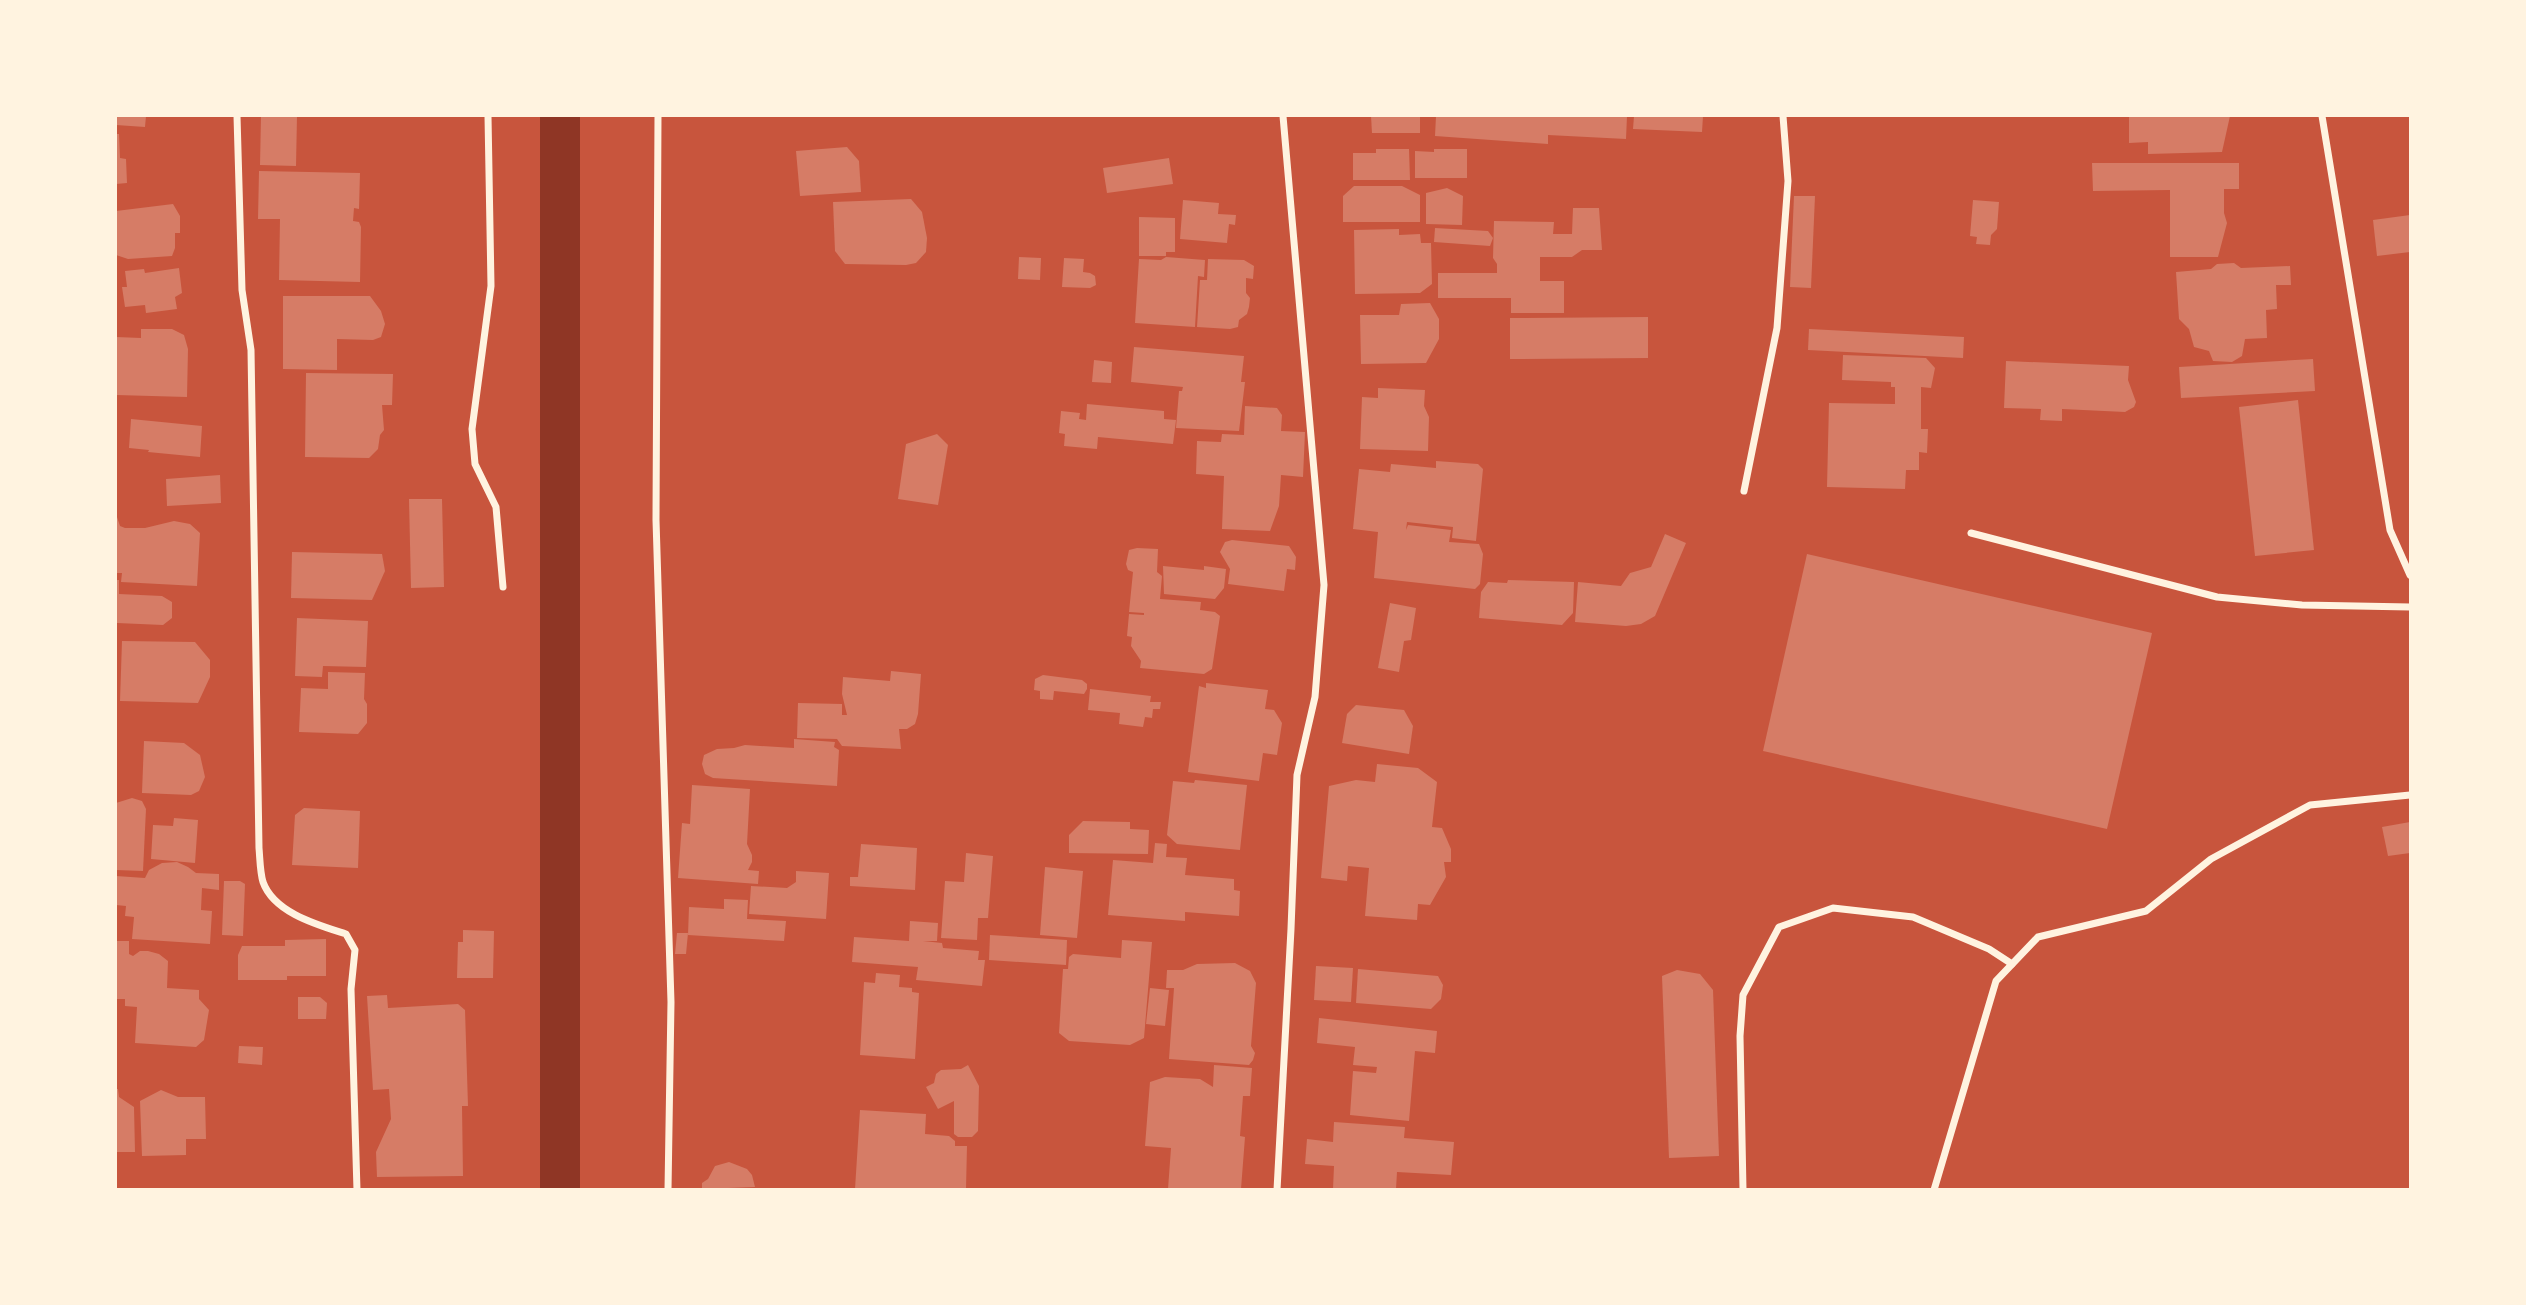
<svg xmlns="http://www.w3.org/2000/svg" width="2526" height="1305" viewBox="0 0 2526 1305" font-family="'Work Sans',sans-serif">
	<rect width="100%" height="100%" fill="#c8553d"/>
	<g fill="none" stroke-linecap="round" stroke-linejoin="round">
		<path stroke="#8f3625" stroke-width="40" d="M560,116V1190"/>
	</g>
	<g fill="#d67c66">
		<path d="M116,116H146L145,127L116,125Z"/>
		<path d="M261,116H297L296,166L260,165Z"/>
		<path d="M1371,116H1420V133H1372Z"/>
		<path d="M1436,116H1627L1626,139L1548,135V144L1435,136Z"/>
		<path d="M1634,116H1703L1702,132L1633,129Z"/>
		<path d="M2129,116H2230L2222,152L2148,154V142L2129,143Z"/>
		<path d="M116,134H119L120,158L126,159L127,183L116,184Z"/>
		<path d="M847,147L859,161L861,192L800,196L796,151Z"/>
		<path d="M1376,149H1409L1410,180H1353V153H1376Z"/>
		<path d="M1434,149H1467V178H1415V151L1434,152Z"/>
		<path d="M1169,158L1173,184L1107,193L1103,168Z"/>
		<path d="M2092,163H2239V189H2224V213L2227,223L2218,257H2170V190L2093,191Z"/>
		<path d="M259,171L360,173L359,209L354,208L353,221L359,222L361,227L360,282L279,280L280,219H258Z"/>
		<path d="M1354,186H1402L1420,195V222H1343V196Z"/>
		<path d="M1447,188L1463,196L1462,225L1426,224V193Z"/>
		<path d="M1794,196H1815L1811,288L1790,287Z"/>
		<path d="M911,199L922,212L927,238L926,252L916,263L906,265L845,264L835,251L833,202Z"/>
		<path d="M1183,200L1219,203L1218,214L1236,215L1235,225L1229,224L1227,243L1180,239Z"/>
		<path d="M1973,200L1999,202L1997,229L1991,235L1990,245L1976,244L1977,237L1970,236Z"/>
		<path d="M173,204L180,216V233H175V248L172,256L128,259L116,255V211Z"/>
		<path d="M1573,208H1599L1602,250H1582L1572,257H1540V281H1564V313H1511V298H1438V273H1497V264L1493,258L1494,221L1554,222L1553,234H1572Z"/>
		<path d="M2410,215V252L2377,256L2373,220Z"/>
		<path d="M1139,217L1175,218V252H1166V256H1139Z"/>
		<path d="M1435,228L1488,231L1493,238L1490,246L1434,242Z"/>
		<path d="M1399,229V235L1420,234L1421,243H1431L1432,284L1420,293L1355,294L1354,230Z"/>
		<path d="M1019,257L1041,258L1040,280L1018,279Z"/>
		<path d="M1166,257L1205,260L1204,277L1198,276L1195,327L1135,323L1139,259L1161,260Z"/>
		<path d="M1064,258L1084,259L1083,272L1090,273L1095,276L1096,285L1090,288L1062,287Z"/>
		<path d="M1208,259L1244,260L1254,266L1253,279L1246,278V293L1250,298L1249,307L1247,314L1239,320L1238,327L1230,329L1197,327L1200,280H1207Z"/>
		<path d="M2234,263L2241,268L2290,266L2291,285H2276L2277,309L2266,310L2267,338L2245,339L2242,356L2232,362L2213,361L2209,351L2194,347L2189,329L2179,319L2176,272L2211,269L2217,264Z"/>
		<path d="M179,268L182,293L175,297L177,309L146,313L145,305L125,307L122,287H127L125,271L144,269L145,273Z"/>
		<path d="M283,296H370L381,311L385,324L381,337L373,340L337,339V370L283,369Z"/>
		<path d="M1430,303L1439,319V339L1426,363L1361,364L1360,315H1399L1401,304Z"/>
		<path d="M1648,317V358L1510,359V318Z"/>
		<path d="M141,329H172L184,335L188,349L187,397L116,395V337L141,338Z"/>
		<path d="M1809,329L1964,337L1963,358L1808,350Z"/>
		<path d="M1134,347L1244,356L1241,382H1245L1239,431L1176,428L1179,391H1182L1183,387L1131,382Z"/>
		<path d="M1843,355L1926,358L1935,368L1931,388L1921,387V429H1928L1927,453L1919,452V470H1906L1905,489L1827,487L1829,403L1895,404V387H1891V382L1842,380Z"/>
		<path d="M2313,359L2315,391L2181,398L2179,367Z"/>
		<path d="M1094,360L1112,362L1111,383L1092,382Z"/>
		<path d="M2006,361L2129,366L2128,380L2136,402L2134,407L2125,412L2062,409V421L2040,420L2041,409L2004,408Z"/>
		<path d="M306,373L393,374L392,405H382L384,430L380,435L378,449L369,458L305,457Z"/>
		<path d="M1378,388L1425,390L1424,406L1429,417L1428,451L1360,449L1362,397L1378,398Z"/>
		<path d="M2298,400L2314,550L2255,556L2239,407Z"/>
		<path d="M1087,404L1164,411V419L1176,420L1173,444L1098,437L1097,449L1064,446L1065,434L1059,433L1061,411L1080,413L1079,419L1086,420Z"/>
		<path d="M1245,406L1277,408L1282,415L1281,431L1305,432L1303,477L1281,475L1279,506L1270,531L1222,529L1224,476L1196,474L1197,441L1221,442L1222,434L1244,435Z"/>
		<path d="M131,419L202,426L200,457L148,452L149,450L129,448Z"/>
		<path d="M937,434L948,445L938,505L898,499L906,444Z"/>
		<path d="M1436,461L1478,464L1483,469L1476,541L1452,538L1453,527L1407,522L1406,530L1408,525L1451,530L1449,542L1479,544L1483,554L1480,584L1475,589L1374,578L1378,532L1353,529L1359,469L1390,472L1391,464L1436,468Z"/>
		<path d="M220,475L221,503L167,506L166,479Z"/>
		<path d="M409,499H442L444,587L411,588Z"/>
		<path d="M116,514L120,526L125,528H145L174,521L190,524L200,533L197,586L121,582L122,573H116Z"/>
		<path d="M1665,534L1686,543L1655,616L1641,624L1626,626L1575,622L1578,582L1621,586L1630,573L1651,567Z"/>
		<path d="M1232,540L1289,546L1296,557L1295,570L1287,569L1284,591L1228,584L1230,569L1220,552L1225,542Z"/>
		<path d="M1137,548L1158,549L1157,572L1162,576L1160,599L1201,602L1200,610L1215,612L1220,616L1212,669L1204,674L1140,668L1141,661L1131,646L1132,637L1127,636L1129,614L1144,615V613L1129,612L1133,572L1128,570L1126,564L1129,550Z"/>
		<path d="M292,552L382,554L385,571L372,600L291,598Z"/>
		<path d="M1807,554L2152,633L2107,829L1763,751Z"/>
		<path d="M1163,566L1204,570V566L1226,569L1224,588L1215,599L1164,594Z"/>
		<path d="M116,580H119V594L162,596L172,602V618L163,625L117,623Z"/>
		<path d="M1508,580L1574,582L1573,613L1562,625L1479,618L1481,592L1488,582L1507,583Z"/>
		<path d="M1390,603L1416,608L1411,640L1404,641L1399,672L1378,668Z"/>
		<path d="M297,618L368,621L366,667L323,666L322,677L295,676Z"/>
		<path d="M122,641L195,642L210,660V677L198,703L120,701Z"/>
		<path d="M891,671L921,674L918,714L915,724L907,729H899L901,749L842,746L837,739L797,738L798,703L842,704V715H847L842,694L843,677L890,681Z"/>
		<path d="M328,672L365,673L364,699L367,704V723L358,734L299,732L301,688L328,689Z"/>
		<path d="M1043,675L1082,680L1087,684V689L1084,694L1054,691L1053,700L1040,699V691L1034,690L1035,679Z"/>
		<path d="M1206,683L1268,690L1265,709L1274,710L1282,723L1277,755L1263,753L1259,781L1188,772L1199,686L1206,688Z"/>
		<path d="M1090,689L1151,696L1150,702H1161L1160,709H1153L1152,718L1145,717L1143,727L1119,724L1120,713L1088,710Z"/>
		<path d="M1356,705L1404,710L1413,726L1409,754L1342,743L1347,714Z"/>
		<path d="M794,739L835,742L834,747L839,750L837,786L713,778L705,774L702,764L704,755L717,749L734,748L745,745L794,748Z"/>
		<path d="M144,741L184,743L200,755L205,777L199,791L191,795L142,793Z"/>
		<path d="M1377,764L1418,768L1437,782L1432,827L1442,828L1451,849V862H1444L1446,877L1430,905L1418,904L1417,920L1365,916L1369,868L1348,866L1347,881L1321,878L1329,786L1356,780L1375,782Z"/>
		<path d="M1195,780L1247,785L1240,850L1177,844L1167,835L1173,781L1194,783Z"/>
		<path d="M692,785L750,789L747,844L752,855V862L748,870L759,871L758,884L678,878L682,823L690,824Z"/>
		<path d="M132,798L142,801L146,809L143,871L116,870V803Z"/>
		<path d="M304,808L360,811L358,868L292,865L295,815Z"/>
		<path d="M174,818L198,820L195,863L151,859L153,825L173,826Z"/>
		<path d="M1083,821L1130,822V829L1149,830L1148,854L1069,853V835Z"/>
		<path d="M2410,822V853L2388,856L2382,827Z"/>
		<path d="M1155,843L1167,844L1166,857L1187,858L1185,875L1234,879V890L1240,891L1239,916L1185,912V921L1108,915L1113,860L1153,863Z"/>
		<path d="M861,844L917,848L915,890L850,886V877H858Z"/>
		<path d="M966,853L993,856L988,918H978L977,940L941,938L945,881L964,882Z"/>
		<path d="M177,862L188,867L196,873L219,874V890L202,888L201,910L212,911L210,944L132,939L134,917L125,916L126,906L116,905V876L145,878L149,870L162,863Z"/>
		<path d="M1045,867L1083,871L1077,938L1040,935Z"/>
		<path d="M796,871L829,873L826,919L749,914L751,886L787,888L796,882Z"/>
		<path d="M224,881H240L245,884L243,936L222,935Z"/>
		<path d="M724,899L748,900L747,919L786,921L784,941L688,935L689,907L724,909Z"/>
		<path d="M910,921L938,923L937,941H923L942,943L943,948L979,951L978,960H985L982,986L916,980L918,967L852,962L854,937L909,941Z"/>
		<path d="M463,930L494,931L493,978H457L458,942H463Z"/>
		<path d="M677,933H688L686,954H675Z"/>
		<path d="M990,935L1067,940L1066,965L989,960Z"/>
		<path d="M326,939V976H287V980H238V955L242,946H285V940Z"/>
		<path d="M1122,940L1152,942L1144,1038L1130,1045L1069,1041L1059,1033L1063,969H1068L1069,957L1073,954L1121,958Z"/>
		<path d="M116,941H129V954L133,956L140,951H148L159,954L168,961L167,988L199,990V999L209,1010L204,1040L196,1047L135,1043L137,1007L125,1006V999H116Z"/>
		<path d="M1235,963L1250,971L1256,983L1251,1046L1255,1053L1253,1060L1249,1065L1169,1059L1174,988H1166L1167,970H1183L1197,964Z"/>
		<path d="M1316,966L1353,968L1351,1002L1314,1000Z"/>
		<path d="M1358,969L1438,976L1443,985L1441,999L1431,1009L1356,1003Z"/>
		<path d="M1677,970L1700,974L1713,990L1719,1156L1669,1158L1662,976Z"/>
		<path d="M876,973L900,975L899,987L912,988V992L919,993L915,1059L860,1055L864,982L875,983Z"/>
		<path d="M1150,988L1169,990L1165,1026L1146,1024Z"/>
		<path d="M387,995L388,1008L458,1004L465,1010L468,1106H462L463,1176L377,1177L376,1152L391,1119L389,1089L373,1090L367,996Z"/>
		<path d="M298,997H320L327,1003L326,1019H298Z"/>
		<path d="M1319,1018L1437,1031L1435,1053L1415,1051L1409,1121L1350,1115L1353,1071L1376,1073L1377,1067L1353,1065L1355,1047L1317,1043Z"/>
		<path d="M239,1046L263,1047L262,1065L238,1063Z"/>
		<path d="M968,1065L979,1086L978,1131L972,1137H958L954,1134V1101L938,1109L926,1087L934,1083L936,1074L941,1070L961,1069Z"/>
		<path d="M1214,1065L1252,1068L1250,1096H1243L1240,1136L1245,1137L1241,1189H1168L1171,1148L1145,1146L1150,1082L1165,1077L1200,1079L1213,1087Z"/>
		<path d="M116,1089H118L119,1097L134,1107L135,1152H116Z"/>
		<path d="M161,1090L178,1097H205L206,1139H186V1155L142,1156L140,1101Z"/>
		<path d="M860,1110L926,1114L925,1134L949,1136L955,1141V1146H967L966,1189H855Z"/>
		<path d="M1334,1122L1405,1127L1404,1138L1454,1142L1451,1175L1397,1172L1396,1189H1333L1334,1166L1305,1164L1307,1139L1333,1142Z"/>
		<path d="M729,1162L747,1169L752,1175L755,1187L702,1189V1183L708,1179L715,1166Z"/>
	</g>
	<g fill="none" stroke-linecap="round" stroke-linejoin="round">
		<g stroke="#fff3e0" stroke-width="7">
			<path d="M237,116L242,290L251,350L259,848C260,859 260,872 263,882C274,913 318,925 346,934L355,950L351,989L357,1190"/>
			<path d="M488,116L491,286L472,429L475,464L496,507L503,587"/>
			<path d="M658,116L656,520L671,1002L668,1190"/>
			<path d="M2322,116L2390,530L2410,575"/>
			<path d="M1744,491L1777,328L1788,181L1783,116"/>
			<path d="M1971,533L2217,597L2302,605L2410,607"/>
			<path d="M1277,1190L1291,929L1297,775L1315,697L1324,585L1283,116"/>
			<path d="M1743,1190L1740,1036L1743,995L1779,927L1833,908L1913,917L1989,949L2012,964"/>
			<path d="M1934,1190L1996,981L2038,937L2146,911L2211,859L2310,805L2410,795"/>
		</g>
	</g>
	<rect width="2526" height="1305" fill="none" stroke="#fff3e0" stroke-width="234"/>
</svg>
